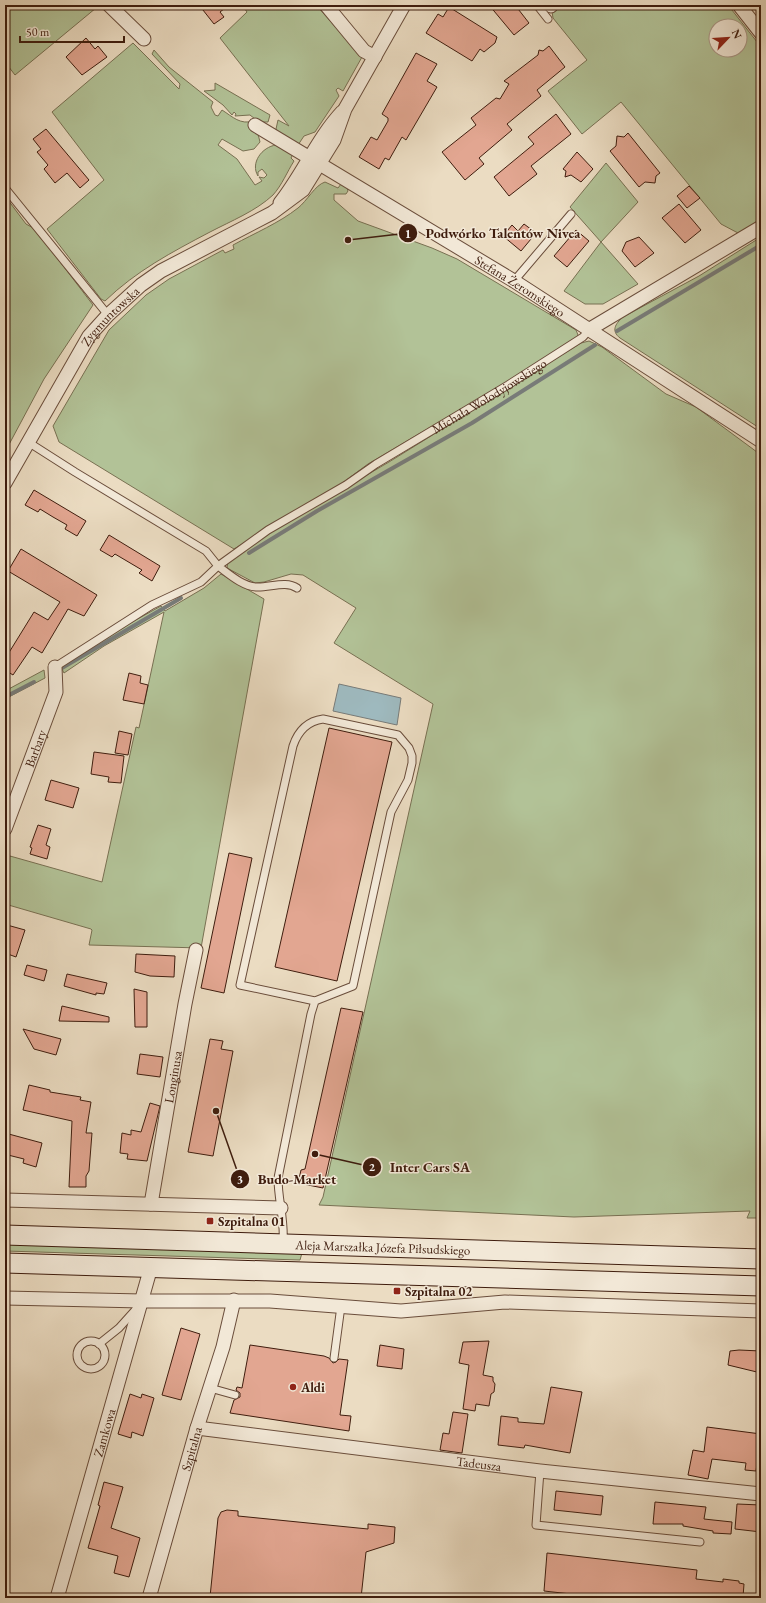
<svg xmlns="http://www.w3.org/2000/svg" width="766" height="1603" viewBox="0 0 766 1603" font-family="'EB Garamond',serif">
	<rect width="100%" height="100%" fill="#ebdcc2"/>
	<filter id="stains"><feTurbulence type="fractalNoise" baseFrequency=".005" numOctaves="4"/><feColorMatrix values="0 0 0 0 .2 0 0 0 0 .09 0 0 0 0 .02 0 0 0 .5 -.17"/></filter>
	<radialGradient id="worn" r=".72"><stop offset=".6" stop-color="#630" stop-opacity="0"/><stop offset="1" stop-color="#630" stop-opacity=".3"/></radialGradient>
	<g fill="#b2c297" stroke="#787052" fill-rule="evenodd">
		<path d="M5,5H93L96,8L15,75L5,62Z"/>
		<path d="M242,5H316L362,57L343,91L338,88L336,90L339,96L315,132L304,136L298,145L277,132L276,129L278,120L289,126L220,38L247,12Z"/>
		<path d="M551,5H728L761,47V220L738,233L721,224L621,102L582,134L548,91L587,60L553,18ZM716,26H740V50H716Z"/>
		<path d="M133,43L179,89L180,84L152,54L154,50L169,67L213,102L211,107L215,115L218,116L222,110C233,117 240,125 254,121L255,119L250,115L235,116L236,114L234,112L232,115L223,105L204,91L215,90V83L270,115L268,122H261L258,134L260,142L254,149L243,151L222,139L218,145L237,159L255,185L262,181L259,177L264,178L267,175L262,169L258,172V176C250,163 262,147 276,145L293,154L291,158L294,161C287,172 282,185 273,195C256,211 231,221 210,232C172,252 136,271 105,301L101,299L47,229L104,180L52,112Z"/>
		<path d="M606,163L638,202L601,242L638,284L603,304H585L564,291L601,242L570,207Z"/>
		<path d="M325,182L338,188L341,184L347,188L348,191L346,194H334V200L358,221L432,248L457,259L576,330L578,335L577,338L507,382L368,464L337,487L234,549L59,442L53,426L109,330L146,295L169,279L223,250L225,253L234,249L233,245C255,233 279,223 298,208C307,201 315,185 325,182Z"/>
		<path d="M5,196L26,224L35,229L93,305L44,379L5,452Z"/>
		<path d="M761,237V429L620,338C611,331 615,324 623,317L699,276Z"/>
		<path d="M589,341L602,347L666,394L696,407L761,455V1218H747L750,1211L574,1217L319,1205L323,1197L433,704L334,643L356,608L303,575L291,574L264,582L255,583L227,568L228,561L288,521L389,462L581,343Z"/>
		<path d="M221,574L264,599L201,948L89,945L92,930L91,929L5,904V870L10,856L102,882L136,727L139,728L164,612L104,646L64,673L61,667L116,631L161,606L165,611L204,588Z"/>
		<path d="M44,670L45,678L5,699V691Z"/>
		<path d="M5,1243L302,1253L300,1260L5,1251Z"/>
	</g>
	<path fill="#9eb9be" stroke="#787b78" d="M339,684L401,698L397,725L333,711Z"/>
	<g fill="none" stroke-linecap="round" stroke-linejoin="round">
		<g stroke="#787b78" stroke-width="4">
			<path d="M617,331L761,245"/>
			<path d="M249,553L317,511L472,423L595,345"/>
			<path d="M62,668L181,598"/>
			<path d="M5,697L34,682"/>
		</g>
	</g>
	<g fill="#e2a691" stroke="#3f1d0e">
		<path d="M199,5H229L220,12L224,17L214,24Z"/>
		<path d="M489,5H515L529,23L514,35Z"/>
		<path d="M449,7L497,37L495,43L484,52L480,49L472,61L426,33L438,14L443,17Z"/>
		<path d="M86,38L95,49L98,46L107,57L82,75L66,57Z"/>
		<path d="M549,46L565,67L537,90L541,96L507,124L512,130L479,158L484,164L465,180L442,152L476,125L471,118L496,98L500,99L509,84L504,81L538,55L539,50L543,51Z"/>
		<path d="M416,53L437,64L427,81L437,87L406,140L402,137L389,160L385,158L379,169L359,157L371,137L377,140L388,121V118L382,114Z"/>
		<path d="M556,114L571,134L531,166L537,174L509,196L494,177L534,144L528,137Z"/>
		<path d="M46,129L89,180L80,188L67,173L55,183L44,169L48,165L37,152L41,149L33,139Z"/>
		<path d="M628,133L660,173L656,176L655,183L645,182L639,187L610,151L616,146L617,136L624,137Z"/>
		<path d="M577,152L593,169L581,182L571,175L565,177L566,171L563,169Z"/>
		<path d="M689,186L700,198L687,208L677,196Z"/>
		<path d="M679,204L701,230L685,243L662,218Z"/>
		<path d="M524,224L536,233L521,251L503,236L512,225L518,231Z"/>
		<path d="M576,230L589,241L567,267L554,256Z"/>
		<path d="M639,237L654,253L635,267L622,251L626,242Z"/>
		<path d="M34,490L86,521L77,536L65,529L67,525L53,517L40,509L38,512L25,505Z"/>
		<path d="M109,535L160,566L152,581L139,573L142,570L115,554L112,557L100,550Z"/>
		<path d="M21,549L97,595L84,616L68,609L42,653L32,647L13,675L5,670V659L34,612L48,620L60,602L8,571Z"/>
		<path d="M129,673L141,676L140,683L148,685L144,704L123,700Z"/>
		<path d="M329,728L392,742L337,981L275,967Z"/>
		<path d="M119,731L132,734L128,755L115,753Z"/>
		<path d="M94,752L124,756L121,783L108,782L109,777L91,774Z"/>
		<path d="M51,780L79,788L73,808L45,800Z"/>
		<path d="M38,825L51,829L46,845L50,847L47,859L30,854L32,848L30,847Z"/>
		<path d="M229,853L252,858L224,993L201,988Z"/>
		<path d="M7,925L25,930L16,957L5,953V932Z"/>
		<path d="M136,954L175,956L174,977L150,976L135,972Z"/>
		<path d="M27,965L47,970L44,981L24,975Z"/>
		<path d="M67,974L107,983L104,994L96,993V995L64,986Z"/>
		<path d="M134,989L147,992V1027H135Z"/>
		<path d="M62,1006L109,1017V1022L59,1021Z"/>
		<path d="M341,1008L363,1012L323,1188L298,1183L301,1170L305,1169Z"/>
		<path d="M23,1029L61,1039L56,1055L34,1049Z"/>
		<path d="M210,1039L223,1041L221,1049L233,1051L213,1156L188,1152Z"/>
		<path d="M140,1054L163,1057L160,1077L137,1074Z"/>
		<path d="M29,1085L50,1090V1092L81,1097L80,1100L91,1102L86,1133H92L89,1171L86,1176V1187H69L72,1121L23,1110Z"/>
		<path d="M150,1103L160,1106L147,1161L127,1159L128,1154L120,1153L122,1133L131,1135V1130L141,1132Z"/>
		<path d="M5,1133L42,1143L36,1167L23,1163L24,1159L8,1155V1152L5,1151Z"/>
		<path d="M181,1328L200,1334L181,1400L162,1395Z"/>
		<path d="M489,1341L483,1375L493,1377V1381L495,1384L494,1392L491,1394L489,1406L476,1404L475,1411L463,1409L469,1365L459,1363L463,1342Z"/>
		<path d="M250,1345L324,1356L329,1358L333,1363L336,1362L339,1359L348,1360L340,1415L351,1416L349,1431L230,1413L234,1400L240,1397V1393L236,1390L237,1387L242,1388Z"/>
		<path d="M380,1345L404,1349L402,1369L377,1366Z"/>
		<path d="M739,1350L761,1351V1373L728,1365L730,1351Z"/>
		<path d="M551,1387L582,1392L570,1453L525,1445L524,1448L498,1445L501,1416L518,1418V1422L544,1424Z"/>
		<path d="M130,1394L141,1398L142,1394L154,1398L143,1436L132,1432L131,1438L118,1434Z"/>
		<path d="M453,1412L468,1414L462,1453L440,1450L443,1433L449,1434Z"/>
		<path d="M707,1427L761,1434L756,1471L745,1470L746,1463L712,1459L708,1479L688,1475L693,1450L704,1452Z"/>
		<path d="M104,1482L123,1487L111,1528L140,1538L129,1577L114,1573L118,1556L88,1548L100,1506L98,1505Z"/>
		<path d="M556,1491L603,1496L601,1515L554,1510Z"/>
		<path d="M655,1502L706,1507L704,1519L732,1522L731,1534L713,1533V1531L683,1526V1524H653Z"/>
		<path d="M737,1504L761,1505V1532L735,1529Z"/>
		<path d="M227,1510L238,1511V1516L368,1529V1524L395,1527L394,1543L366,1552L361,1598L210,1597L218,1518L221,1512Z"/>
		<path d="M547,1553L697,1570L696,1579L723,1582V1579L739,1581V1583L744,1584L743,1597L607,1598L544,1591Z"/>
	</g>
	<g fill="none" stroke-linecap="round" stroke-linejoin="round">
		<g stroke="#6a4d3b" stroke-width="9">
			<g id="lane">
				<path d="M537,5L548,19"/>
				<path d="M5,188L108,315"/>
				<path d="M514,281L571,214"/>
				<path d="M28,442L75,472L206,551L218,566L201,582L152,605L55,667"/>
				<path id="s1" d="M297,588C286,580 269,588 256,587C242,586 229,574 218,566L268,530L346,485L376,464L508,385L583,337L590,329"/>
				<path d="M283,1243C285,1221 278,1200 278,1178L311,1014L315,1001L353,986L391,812L408,780L412,763V756L409,748L398,735L323,719C308,721 298,731 293,746L240,985L315,1001"/>
				<circle cx="91" cy="1355" r="14"/>
				<path d="M99,1344L119,1328L137,1308"/>
				<path d="M334,1358L341,1306"/>
				<path d="M210,1388L235,1395"/>
				<path d="M540,1471L536,1525L700,1542"/>
			</g>
		</g>
		<g stroke="#6a4d3b" stroke-width="15">
			<g id="street">
				<path d="M109,5L144,39"/>
				<path d="M326,5L364,51L375,57"/>
				<path d="M550,5L551,6"/>
				<path d="M739,5L761,33"/>
				<path id="s2" d="M255,125L514,281L761,441"/>
				<path d="M280,203C303,174 317,139 342,112"/>
				<path d="M590,329L761,227"/>
				<path id="s3" d="M5,483L89,336L108,315L141,285L161,271L272,213L303,190L334,140L345,109L404,5"/>
				<path id="s4" d="M5,829L56,692L55,667"/>
				<path d="M5,1200L281,1208"/>
				<path id="s5" d="M151,1204L185,1004L196,950"/>
				<path d="M5,1298L142,1301H270L401,1311L505,1302L761,1311"/>
				<path id="s6" d="M197,1428L540,1471L761,1494"/>
				<path id="s7" d="M57,1598L151,1267"/>
				<path id="s8" d="M149,1598L197,1428L223,1347L234,1300"/>
			</g>
		</g>
		<g stroke="#3f1d0e" stroke-width="21">
			<g id="secondary">
				<path id="s9" d="M5,1235L761,1259"/>
				<path d="M5,1263L761,1286"/>
			</g>
		</g>
		<use href="#lane" stroke="#f2e8d7" stroke-width="7"/>
		<use href="#street" stroke="#f2e8d7" stroke-width="13"/>
		<use href="#secondary" stroke="#f2e8d7" stroke-width="19"/>
	</g>
	<g fill="#8f2418" stroke="#f2e8d7" stroke-width="1.5">
		<rect x="206" y="1217" width="8" height="8" rx="2"/>
		<rect x="393" y="1287" width="8" height="8" rx="2"/>
		<circle cx="293" cy="1387" r="4"/>
	</g>
	<g text-anchor="middle" dominant-baseline="central" stroke-width="3" stroke-linejoin="round" paint-order="stroke">
		<g font-size="13" fill="#3f1d0e" stroke="#f2e8d7">
			<text stroke="none"><textPath href="#s2" startOffset="310">Stefana Żeromskiego</textPath></text>
			<text stroke="none"><textPath href="#s3" startOffset="198">Zygmuntowska</textPath></text>
			<text stroke="none"><textPath href="#s1" startOffset="406">Michała Wołodyjowskiego</textPath></text>
			<text stroke="none"><textPath href="#s4" startOffset="86">Barbary</textPath></text>
			<text stroke="none"><textPath href="#s5" startOffset="129">Longinusa</textPath></text>
			<text stroke="none"><textPath href="#s9" startOffset="378">Aleja Marszałka Józefa Piłsudskiego</textPath></text>
			<text stroke="none"><textPath href="#s7" startOffset="172">Zamkowa</textPath></text>
			<text stroke="none"><textPath href="#s8" startOffset="155">Szpitalna</textPath></text>
			<text stroke="none"><textPath href="#s6" startOffset="284">Tadeusza</textPath></text>
		</g>
		<g font-size="13" font-weight="bold" fill="#3f1d0e" stroke="#f2e8d7" text-anchor="start">
			<text x="218" y="1221">Szpitalna 01</text>
			<text x="405" y="1291">Szpitalna 02</text>
			<text x="301" y="1387">Aldi</text>
		</g>
	</g>
	<path fill="none" stroke="#3f1d0e" stroke-width="1.5" d="M348 240L408 233M315 1154L372 1167M216 1111L240 1179"/>
	<g fill="#3f1d0e" stroke="#f2e8d7" stroke-width="1.5">
		<circle cx="348" cy="240" r="4"/>
		<circle cx="315" cy="1154" r="4"/>
		<circle cx="216" cy="1111" r="4"/>
		<circle cx="408" cy="233" r="10"/>
		<circle cx="372" cy="1167" r="10"/>
		<circle cx="240" cy="1179" r="10"/>
	</g>
	<g font-size="12" text-anchor="middle" font-weight="bold" fill="#fff">
		<text x="408" y="238">1</text>
		<text x="372" y="1171">2</text>
		<text x="240" y="1183">3</text>
	</g>
	<g font-size="14" text-anchor="middle" font-weight="bold" fill="#3f1d0e" stroke="#f2e8d7" stroke-width="3" stroke-linejoin="round" paint-order="stroke">
		<text x="503" y="238">Podwórko Talentów Nivea</text>
		<text x="430" y="1172">Inter Cars SA</text>
		<text x="297" y="1184">Budo-Market</text>
	</g>
	<rect width="766" height="1603" fill="none" stroke="#ebdcc2" stroke-width="20"/>
	<rect x="6" y="6" width="754" height="1591" fill="none" stroke="#3f1d0e" stroke-width="2"/>
	<rect x="10" y="10" width="746" height="1583" fill="none" stroke="#3f1d0e"/>
	<g transform="translate(728 38) rotate(65)"><circle r="19" fill="#f2e8d7" stroke="#aa9787"/>
	<path d="M0-3L7 15L0 10L-7 15Z" fill="#8f2418"/>
	<text y="-6" font-size="11" font-weight="bold" text-anchor="middle" fill="#3f1d0e">N</text>
	</g>
	<path d="M20 36v6h104v-6" fill="none" stroke="#3f1d0e" stroke-width="2"/>
	<text x="26" y="36" font-size="12" fill="#3f1d0e" stroke="#f2e8d7" stroke-width="3" paint-order="stroke">50 m</text>
	<rect width="100%" height="100%" filter="url(#stains)"/>
	<rect width="100%" height="100%" fill="url(#worn)"/>
</svg>
